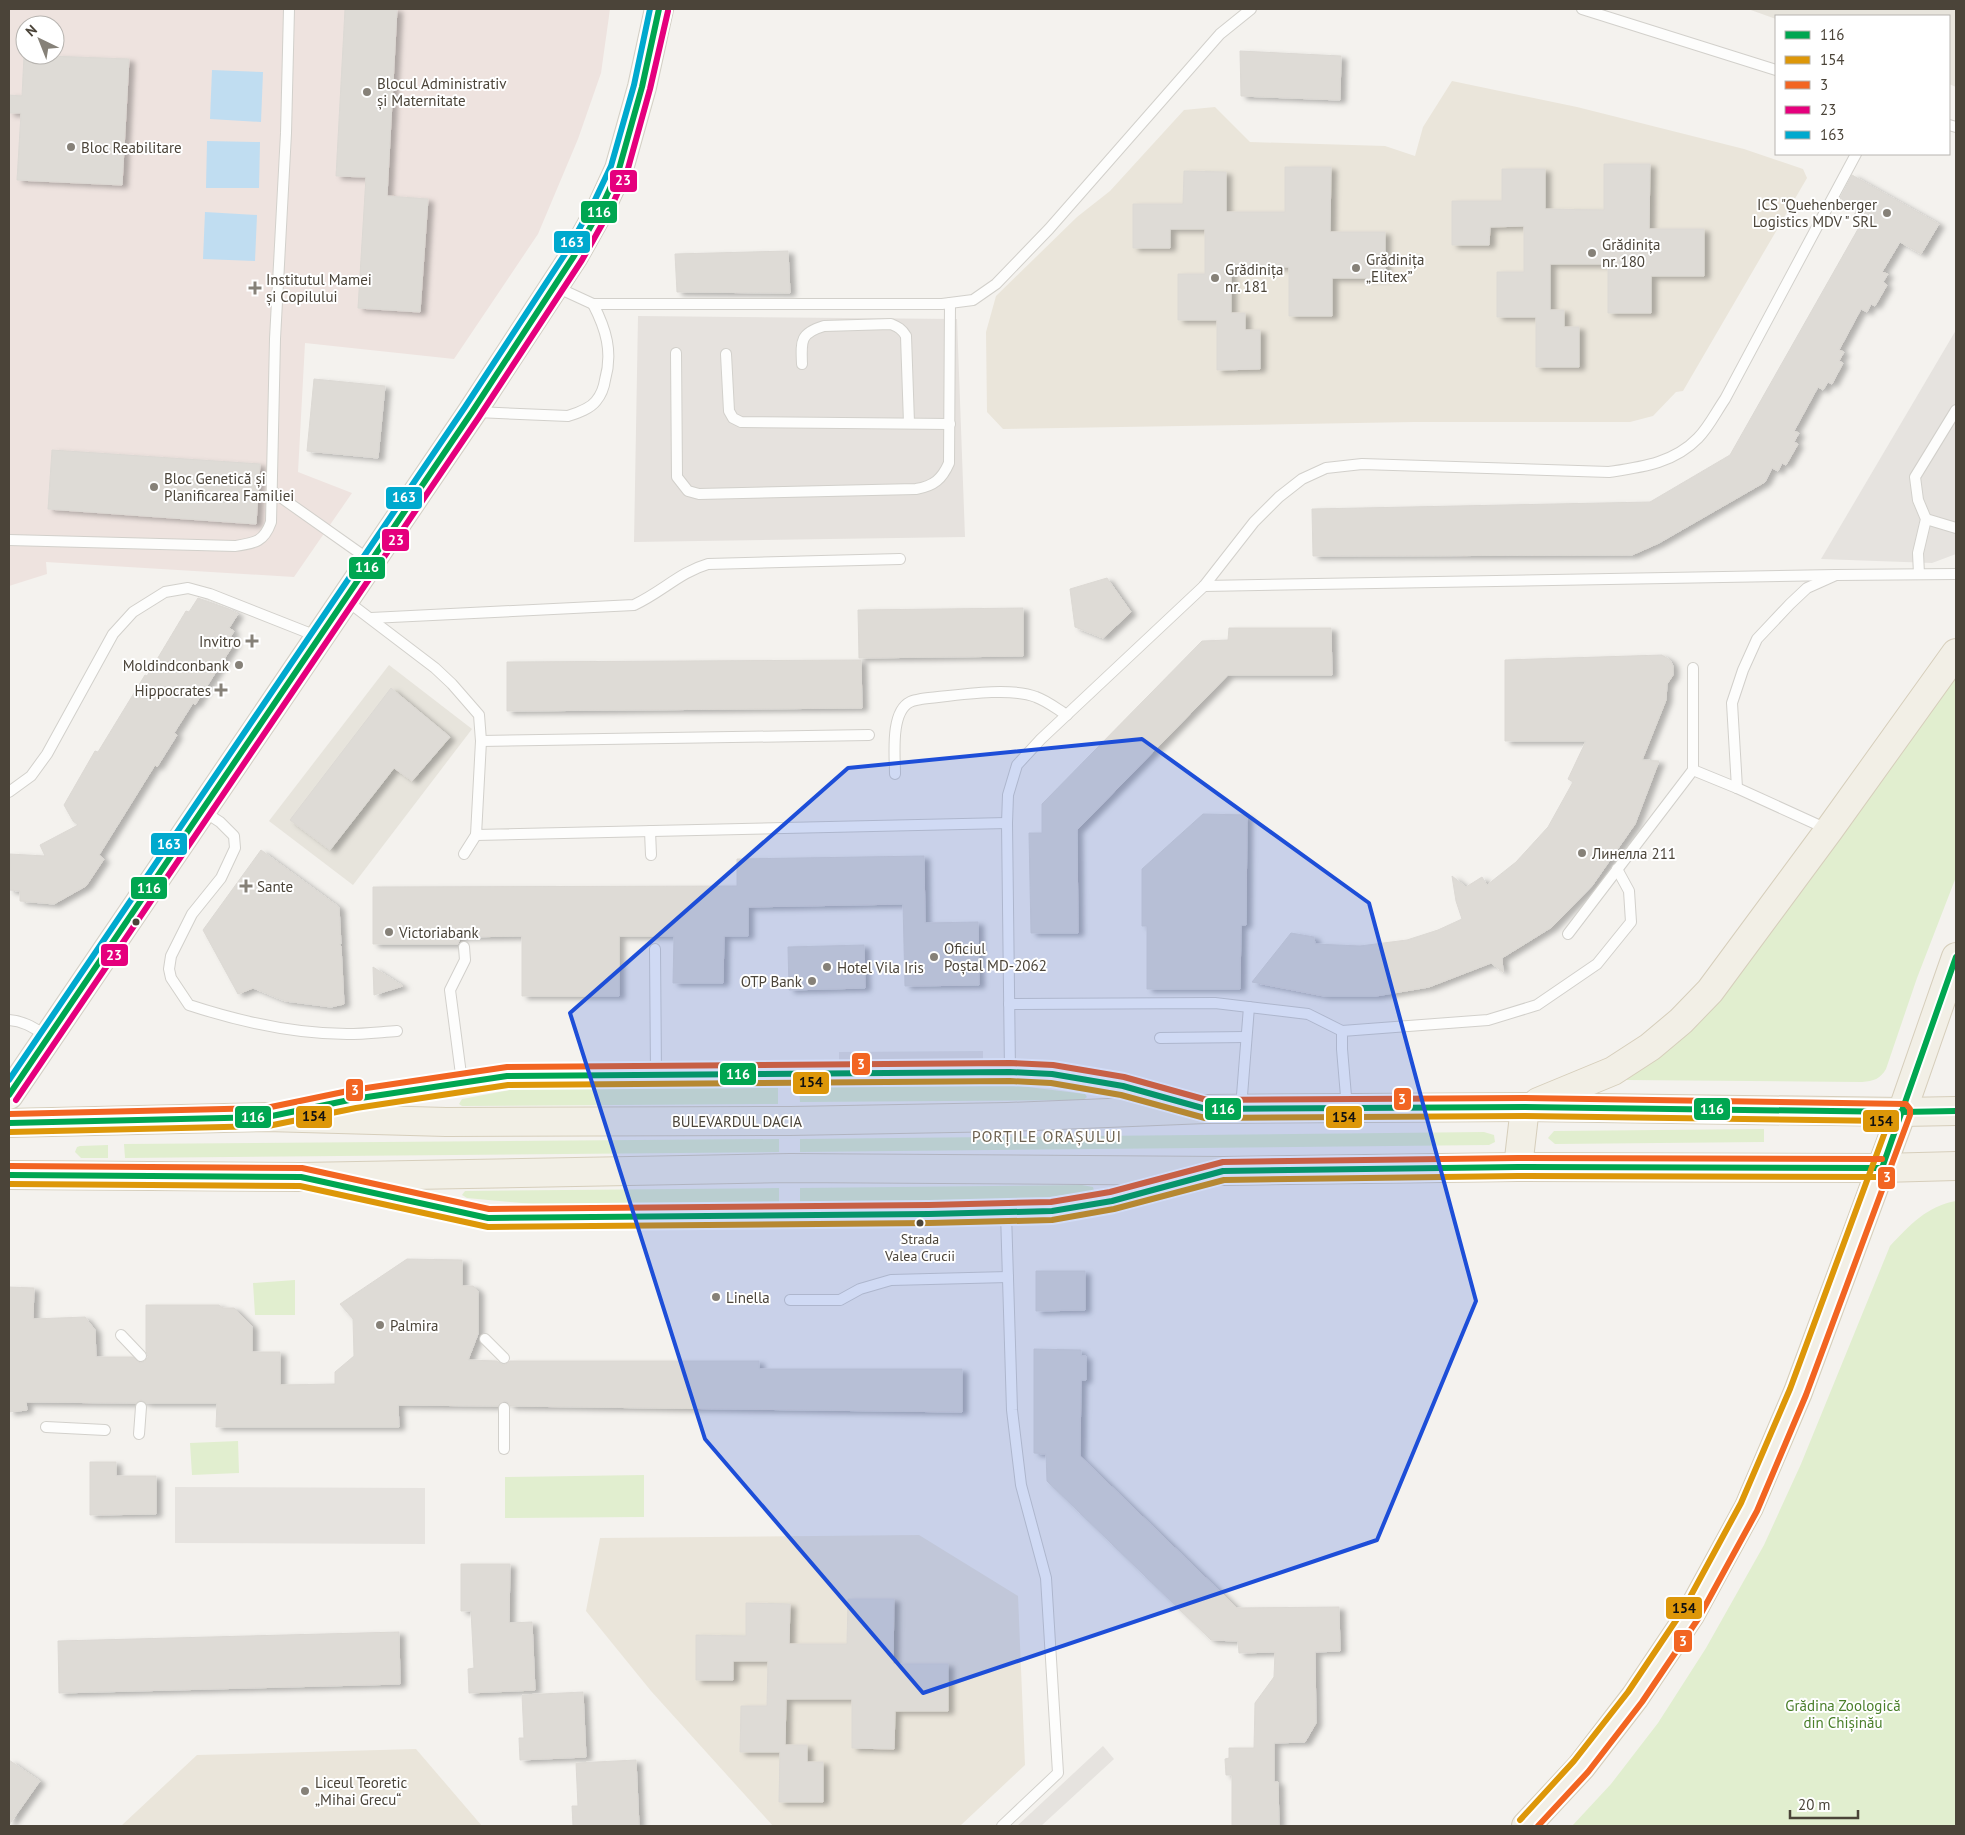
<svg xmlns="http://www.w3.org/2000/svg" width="1965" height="1835" viewBox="0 0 1965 1835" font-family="'PT Sans',sans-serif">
	<defs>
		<filter id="shadow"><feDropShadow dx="5.5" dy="3" stdDeviation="2.5" flood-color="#0004"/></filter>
	</defs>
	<rect width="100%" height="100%" fill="#f4f2ee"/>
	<g fill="#e7e4dc">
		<path d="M1748,9H1956V87L1949,84V16H1776V19Z"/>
		<path d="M389,665L472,729L353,885L269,821Z"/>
	</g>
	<path fill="#e6e2de" d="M638,316L957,319L965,537L634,542Z"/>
	<g fill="#eae5da">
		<path d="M1452,81L1577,107L1744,149L1803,169L1807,178L1683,391L1676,392L1653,416L1630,422H1414L1003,429L987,412L986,332L996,296L1077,217L1110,191L1184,110L1215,107L1250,142L1385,146L1415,156L1423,127Z"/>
		<path d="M919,1535L1018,1596L1025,1765L960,1826H773L651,1691L586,1611L600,1538Z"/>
		<path d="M416,1749L482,1826H121L197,1755Z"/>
	</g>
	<path fill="#eee3df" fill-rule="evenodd" d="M9,9H610L601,73L578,139L538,234L454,359L305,343L298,472L352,493L294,577L46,562L47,574L9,586ZM25,25H55V55H25Z"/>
	<g fill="#e1eecf">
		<path d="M1956,673V877L1917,978L1886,1069C1880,1079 1874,1081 1862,1082L1626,1080L1662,1053L1733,983Z"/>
		<path d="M1013,1085L1085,1094L1087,1097L1083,1100L800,1102L799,1086Z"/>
		<path d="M778,1087V1104L462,1106L459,1104L462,1099L515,1089Z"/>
		<path d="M1764,1129V1142L1555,1144L1548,1138L1554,1131Z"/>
		<path d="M1484,1132L1494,1135L1495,1142L1489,1145L800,1152V1139Z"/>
		<path d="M779,1139V1152L125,1158L124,1144Z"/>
		<path d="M108,1145V1158H81L75,1152L77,1147L80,1146Z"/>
		<path d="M1082,1185L1093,1187L1094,1191L1013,1202L800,1204V1188Z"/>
		<path d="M779,1188V1205H544L467,1198L462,1195L465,1191Z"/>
		<path d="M1956,1201V1826H1572L1611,1784L1658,1723L1706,1648L1764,1545L1801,1464L1890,1246C1910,1225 1927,1206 1956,1201Z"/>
		<path d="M295,1280V1315H255L253,1283Z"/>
		<path d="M238,1441L239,1473L192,1475L190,1443Z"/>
		<path d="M644,1475V1517L505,1518V1477Z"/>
	</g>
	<g fill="#e6e3df">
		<path d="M1956,330V554L1932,563L1821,559Z"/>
		<path d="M983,1051V1061L839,1062V1052Z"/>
		<path d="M175,1487L425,1488V1544L175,1543Z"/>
		<path d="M1103,1746L1114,1759L1041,1826H1017Z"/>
	</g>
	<g fill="#c0ddf1">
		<path d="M212,70L263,72L261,122L210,119Z"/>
		<path d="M207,141L260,142L259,188H206Z"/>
		<path d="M205,212L257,215L255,261L203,259Z"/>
	</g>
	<g fill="#dedbd6" stroke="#dcd9d4" filter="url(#shadow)">
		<path d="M345,9H397L387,196L428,199L420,312L358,308L366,177L336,176Z"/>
		<path d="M1240,51L1341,56L1340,100L1241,96Z"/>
		<path d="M24,55L129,59L122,185L17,180L21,113H9V95L22,96Z"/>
		<path d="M1604,164H1650L1649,229H1704V276H1651V313H1608V264H1550V310H1564V327H1579V367H1536V317H1497V272H1524V226L1490,227L1489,245H1452V201H1502V169H1545V209L1604,210Z"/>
		<path d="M1285,167H1331L1330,232H1385V278H1332V316H1289V267H1231V313H1245V330H1260V369L1217,370V320H1178V274H1205V229H1170V248H1133V204H1183L1184,171L1226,172V212H1285Z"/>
		<path d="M1852,175L1939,224L1921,254L1900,242L1882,272L1888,274L1883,282L1887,285L1875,306L1871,304L1867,312L1861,309L1839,350L1844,352L1839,361L1843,363L1832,384L1828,382L1823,390L1818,387L1794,431L1799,433L1794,442L1798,444L1786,465L1782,463L1778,471L1772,468L1765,482L1659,543L1632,555L1313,556L1312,509L1650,502L1730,455L1862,222L1853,217L1858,208L1840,198Z"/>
		<path d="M788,251L790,293L677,292L675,254Z"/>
		<path d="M314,379L385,386L378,458L307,451Z"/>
		<path d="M52,450L260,464L256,524L48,509Z"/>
		<path d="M1107,578L1131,612L1103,638L1075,627L1070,589Z"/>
		<path d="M198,598L229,609L238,614L229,628L234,631L230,638L235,642L195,705L193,703L174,733L177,735L157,767L155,765L99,855L104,859L86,886L54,904L20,901V891L9,890L10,854L45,856L40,845L78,825L73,821L64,805L95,751L98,752L145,675L147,676L186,611L189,612Z"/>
		<path d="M1023,608V656L859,658L858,610Z"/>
		<path d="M1229,628H1331L1332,675H1228L1077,830L1078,933H1031L1029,833H1042V804L1202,641L1228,640Z"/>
		<path d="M1662,655L1670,660L1673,666V675L1667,684L1666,700L1642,760L1659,761L1635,824L1592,886L1552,927L1502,958L1503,972L1491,963L1429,987L1376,996H1324L1252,982L1291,933L1314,937L1315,944L1360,946L1407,940L1438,930L1462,919L1456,901L1452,876L1466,887L1482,877L1487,885L1516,862L1548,827L1573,782L1568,779L1586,741H1505V660Z"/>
		<path d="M861,660L862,708L507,711V662Z"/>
		<path d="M391,688L450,737L412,781L394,768L330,850L290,820Z"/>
		<path d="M1203,814L1247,815L1246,925H1241L1240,989H1147V926H1142V869Z"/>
		<path d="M261,850L339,907L341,944H339L341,946L344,1004L331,1007L285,1001L253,988L238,994L203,930Z"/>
		<path d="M924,856L925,923L978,922L979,985L905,986L903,904L748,907V936H724L723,983H673L674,936H619V996H522V936L460,937L458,944H373V887L737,886V859Z"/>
		<path d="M864,945L865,988L789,990L788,947Z"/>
		<path d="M373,967L403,986L374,995Z"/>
		<path d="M407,1259L462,1260V1286H473L478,1291V1334L468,1360L497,1361L503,1365L506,1364L510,1361H759V1369H962V1412L510,1406L508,1402L504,1401L498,1406L398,1405L399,1427H216L217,1403H146L141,1400L136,1403L26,1402L27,1410L9,1412V1287L34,1288L33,1319L85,1317L95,1330L96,1357H133L140,1363L145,1361L148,1357L146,1351V1305H219L223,1308H234L252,1326V1352H280V1385L335,1384V1372L354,1356L353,1319L340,1304Z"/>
		<path d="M1036,1271H1085V1310L1036,1311Z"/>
		<path d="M1034,1349L1081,1350V1356H1086V1380H1081L1080,1456L1237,1608L1339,1607L1340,1651L1315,1652L1316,1723L1305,1742L1274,1743V1782H1278L1279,1826H1232V1775H1226L1225,1759L1229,1758V1748H1254L1255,1703L1274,1677L1275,1652L1239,1653L1238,1641L1211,1640L1047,1481L1046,1454L1034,1453Z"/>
		<path d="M90,1462H116V1476H156V1514L90,1515Z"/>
		<path d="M461,1564H510L509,1623L532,1622L535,1690L469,1693L468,1669L474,1668L471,1611H461Z"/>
		<path d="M848,1599H894L893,1664H948V1711H895L894,1749L852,1748V1699H786L785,1745H807V1762H823V1802H779L780,1752H740L741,1706H767L768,1661H733V1680H696V1635L746,1636V1603L790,1604L789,1644H847Z"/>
		<path d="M399,1632L400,1684L59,1693L58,1641Z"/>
		<path d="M583,1692L586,1757L520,1760L519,1738H524L522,1695Z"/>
		<path d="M9,1760L40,1781L9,1825Z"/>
		<path d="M636,1760L639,1826H573L572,1806H578L576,1763Z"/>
	</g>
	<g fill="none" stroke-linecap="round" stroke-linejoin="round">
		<g stroke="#d2d0cb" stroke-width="12">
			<g id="lane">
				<path d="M1582,9L1776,70"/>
				<path d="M1949,125L1956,127"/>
				<path d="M554,286L593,304H942L973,300L996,284L1049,229L1220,34L1251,9"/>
				<path d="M676,353L677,477L688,491L699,494L916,489C934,486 942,479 949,463L950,303"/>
				<path d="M726,354L729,411L733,418L741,422L950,424"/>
				<path d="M802,364C801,341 800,333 824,326L891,324C898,327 902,329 906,336L909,423"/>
				<path d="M476,412L568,416C577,413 590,409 596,401C601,395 604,387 605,380C613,352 606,329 593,304"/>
				<path d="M272,491L371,561"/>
				<path d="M1926,519L1956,528"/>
				<path d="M9,540L235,546C255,543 264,542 271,522L275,339L286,133L289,9"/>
				<path d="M1919,574L1918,553L1926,519L1918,500L1915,477L1956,410"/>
				<path d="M1204,586L1836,575"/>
				<path d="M347,601L435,668L452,684L479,715L481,741L476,835L1007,823"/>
				<path d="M371,618L634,605C662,592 680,572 708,564L900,559"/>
				<path d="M481,741L869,735"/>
				<path d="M1693,770L1737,788L1827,829"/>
				<path d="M895,774C895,756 890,712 910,702C913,700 918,700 921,699C952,696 1009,686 1036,697C1047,701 1057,709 1067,715"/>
				<path d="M1737,788L1732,703L1743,670L1757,639L1790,604L1807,588L1836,575L1956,574"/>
				<path d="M9,792L31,776L47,754L113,634L133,612L165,592L188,588L210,594L319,637"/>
				<path d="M203,811L220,822L234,836L235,848L221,878L192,914L171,956L169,969L171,978L189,1005C241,1022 293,1034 347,1034C364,1034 381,1032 397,1031"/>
				<path d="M650,831L651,855"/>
				<path d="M464,854L476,835"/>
				<path d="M1568,934L1693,770V668"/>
				<path d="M655,949L656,1075"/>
				<path d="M1009,1004L1215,1003L1308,1014L1342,1031"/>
				<path d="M9,1020C24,1021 34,1028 47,1036"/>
				<path d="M1160,1038L1246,1037"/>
				<path d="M1010,1072L1007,823L1008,795L1017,765L1041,739L1204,586L1254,522L1279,497L1302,479L1326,468L1362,464L1609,472C1642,467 1674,463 1698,438C1709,427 1716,412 1725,399L1856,154"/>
				<path d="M462,1082L450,990L465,960L464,947"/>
				<path d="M1241,1108L1249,1007"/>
				<path d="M1347,1108L1342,1049V1031L1488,1020L1537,1005L1597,964L1631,922L1629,891L1617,869"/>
				<path d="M790,1300H840L860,1289L891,1280L1008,1277"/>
				<path d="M121,1335L141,1356"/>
				<path d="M485,1339L504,1358"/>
				<path d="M46,1427L105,1430"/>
				<path d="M139,1434L141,1407"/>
				<path d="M504,1449V1408"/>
				<path d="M1002,1826L1058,1773L1046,1578L1021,1485L1012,1410L1006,1213"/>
			</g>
		</g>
		<g stroke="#d2d0cb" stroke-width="21">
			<g id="street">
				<path d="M302,1110L354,1099L507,1076L789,1073L1010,1072L1052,1074L1123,1086L1185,1104"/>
				<path d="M336,1184L488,1218L929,1214L1052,1211L1112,1201L1199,1178"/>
			</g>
		</g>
		<g stroke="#d3cfc5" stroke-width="30">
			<path id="secondary" d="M9,1095L472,412L574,256L601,208L619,169L642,87L659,9"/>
		</g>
		<g stroke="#d6cebb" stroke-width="30">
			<g id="primary">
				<path d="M1538,1102L1613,1071L1650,1047L1681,1021L1710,991L1829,830L1956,653"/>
				<path d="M9,1123L267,1117L446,1122L790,1121L1008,1117L1206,1109L1525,1107L1902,1112L1956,1111"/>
				<path d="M1518,1167L1525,1107"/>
				<path d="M9,1175L301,1177L790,1168L1223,1171L1518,1167L1882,1168L1956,1166"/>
				<path d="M1526,1826L1581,1767L1635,1697L1690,1615L1749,1507L1798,1392L1902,1112L1956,957"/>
			</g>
		</g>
		<use href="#lane" stroke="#fdfdfc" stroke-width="10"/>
		<use href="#street" stroke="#fdfdfc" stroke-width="19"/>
		<use href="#secondary" stroke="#f7f6f1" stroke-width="28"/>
		<use href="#primary" stroke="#f2efe6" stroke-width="28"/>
		<g stroke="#fff" stroke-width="10">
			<g id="bus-1">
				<path d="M9,1095L472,412L574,256L601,208L619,169L642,87L659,9"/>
				<path d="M9,1123L267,1117L354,1099L507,1076L1010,1072L1052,1074L1123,1086L1206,1109L1525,1107L1902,1112L1956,1111"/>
				<path d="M9,1175L301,1177L488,1218L929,1214L1052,1211L1112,1201L1223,1171L1518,1167L1882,1168L1956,957"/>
			</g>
		</g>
		<g stroke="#fff" stroke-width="10">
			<g id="bus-2">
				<path d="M9,1132L268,1126L356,1108L508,1085L1010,1081L1051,1083L1121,1095L1205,1118L1525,1116L1889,1121L1790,1389L1741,1503L1683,1610L1628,1692L1574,1761L1520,1820"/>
				<path d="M9,1184L300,1186L488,1227L929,1223L1052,1220L1114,1209L1224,1180L1518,1176L1882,1177"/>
			</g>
		</g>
		<g stroke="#fff" stroke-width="10">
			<g id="bus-3">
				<path d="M9,1114L266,1108L353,1090L507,1067L1010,1063L1053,1065L1124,1077L1207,1100L1525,1098L1906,1104L1910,1109V1115L1806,1395L1757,1511L1698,1619L1642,1702L1588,1772L1538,1826"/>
				<path d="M9,1166L302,1168L489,1209L929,1205L1051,1202L1110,1192L1223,1162L1518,1158L1882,1159"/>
			</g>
		</g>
		<g stroke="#fff" stroke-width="10">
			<path id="bus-4" d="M16,1100L479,417L582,260L609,212L627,172L650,89L668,11"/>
		</g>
		<g stroke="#fff" stroke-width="10">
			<path id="bus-5" d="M9,1080L465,407L567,251L593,204L611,166L634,85L650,9"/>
		</g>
		<use href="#bus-1" stroke="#00a651" stroke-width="6"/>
		<use href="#bus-2" stroke="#dd9709" stroke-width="6"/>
		<use href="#bus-3" stroke="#f26522" stroke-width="6"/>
		<use href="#bus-4" stroke="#e5007d" stroke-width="6"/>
		<use href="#bus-5" stroke="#00a9ce" stroke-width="6"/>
	</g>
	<path fill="#1d4ed8" fill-opacity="0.2" stroke="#1d4ed8" stroke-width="4" stroke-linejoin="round" d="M1142,739L1369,903L1476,1301L1377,1540L923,1693L705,1439L570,1013L848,768Z"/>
	<g fill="#868178" stroke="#fff" stroke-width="2">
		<circle cx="367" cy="92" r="5"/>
		<circle cx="71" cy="147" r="5"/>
		<circle cx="1887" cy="213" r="5"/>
		<circle cx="1592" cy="253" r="5"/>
		<circle cx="1356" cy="268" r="5"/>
		<circle cx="1215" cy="278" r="5"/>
		<path d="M252.5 280.5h5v5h5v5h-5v5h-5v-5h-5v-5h5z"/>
		<circle cx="154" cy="487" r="5"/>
		<path d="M249.5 633.5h5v5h5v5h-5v5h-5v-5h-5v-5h5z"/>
		<circle cx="239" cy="665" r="5"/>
		<path d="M218.5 682.5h5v5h5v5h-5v5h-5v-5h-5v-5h5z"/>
		<circle cx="1582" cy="853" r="5"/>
		<path d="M243.5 878.5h5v5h5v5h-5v5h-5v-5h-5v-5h5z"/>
		<circle cx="389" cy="932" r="5"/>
		<circle cx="934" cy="957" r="5"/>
		<circle cx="827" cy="967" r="5"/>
		<circle cx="812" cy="981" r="5"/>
		<circle cx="716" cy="1297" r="5"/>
		<circle cx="380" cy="1325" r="5"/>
		<circle cx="305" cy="1791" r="5"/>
	</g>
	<g fill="#4b4439" stroke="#fff" stroke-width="2">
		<circle cx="136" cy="922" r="4.5"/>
		<circle cx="920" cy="1223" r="4.5"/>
	</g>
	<g text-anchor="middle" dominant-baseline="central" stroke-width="4" stroke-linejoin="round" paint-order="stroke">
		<g font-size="14" fill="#4b4439" stroke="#fff">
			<text x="920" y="1239">Strada<tspan x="920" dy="17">Valea Crucii</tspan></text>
		</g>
		<g font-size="15" fill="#4b4439" stroke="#fff" text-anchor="start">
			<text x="377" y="83">Blocul Administrativ<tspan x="377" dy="17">și Maternitate</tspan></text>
			<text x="81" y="147">Bloc Reabilitare</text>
			<text x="1877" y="204" text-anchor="end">ICS "Quehenberger<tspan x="1877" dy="17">Logistics MDV " SRL</tspan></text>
			<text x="1602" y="244">Grădinița<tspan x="1602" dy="17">nr. 180</tspan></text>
			<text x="1366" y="259">Grădinița<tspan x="1366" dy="17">„Elitex”</tspan></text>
			<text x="1225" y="269">Grădinița<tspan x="1225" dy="17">nr. 181</tspan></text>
			<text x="266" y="279">Institutul Mamei<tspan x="266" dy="17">și Copilului</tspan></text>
			<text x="164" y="478">Bloc Genetică și<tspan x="164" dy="17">Planificarea Familiei</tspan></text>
			<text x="241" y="641" text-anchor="end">Invitro</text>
			<text x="229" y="665" text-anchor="end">Moldindconbank</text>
			<text x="211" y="690" text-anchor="end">Hippocrates</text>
			<text x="1592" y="853">Линелла 211</text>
			<text x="257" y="886">Sante</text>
			<text x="399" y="932">Victoriabank</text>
			<text x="944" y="948">Oficiul<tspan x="944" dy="17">Poștal MD-2062</tspan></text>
			<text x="837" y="967">Hotel Vila Iris</text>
			<text x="802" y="981" text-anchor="end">OTP Bank</text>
			<text x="726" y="1297">Linella</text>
			<text x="390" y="1325">Palmira</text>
			<text x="315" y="1782">Liceul Teoretic<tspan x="315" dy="17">„Mihai Grecu“</tspan></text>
		</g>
		<g font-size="15" fill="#4b4439" stroke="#fff">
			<text x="737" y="1121">BULEVARDUL DACIA</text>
		</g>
		<g font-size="15" fill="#4a7f2a" stroke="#fff">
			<text x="1843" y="1705">Grădina Zoologică<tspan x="1843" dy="17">din Chișinău</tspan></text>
		</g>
		<g font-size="16" letter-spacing="1" fill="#6e6250" stroke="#fff">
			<text x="1047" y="1136">PORȚILE ORAȘULUI</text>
		</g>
	</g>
	<g stroke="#fff" stroke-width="2">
		<rect x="609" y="169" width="29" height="24" rx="5" fill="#e5007d"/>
		<rect x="580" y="200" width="38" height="24" rx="5" fill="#00a651"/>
		<rect x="553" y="230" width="38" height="24" rx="5" fill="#00a9ce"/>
		<rect x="385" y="486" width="38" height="24" rx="5" fill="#00a9ce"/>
		<rect x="381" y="528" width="29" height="24" rx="5" fill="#e5007d"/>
		<rect x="348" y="556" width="38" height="24" rx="5" fill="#00a651"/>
		<rect x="150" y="832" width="38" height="24" rx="5" fill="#00a9ce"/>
		<rect x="130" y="876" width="38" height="24" rx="5" fill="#00a651"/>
		<rect x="100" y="943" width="29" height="24" rx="5" fill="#e5007d"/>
		<rect x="851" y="1052" width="20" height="24" rx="5" fill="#f26522"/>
		<rect x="719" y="1062" width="38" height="24" rx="5" fill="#00a651"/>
		<rect x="792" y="1071" width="38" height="24" rx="5" fill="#dd9709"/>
		<rect x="345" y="1078" width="19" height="24" rx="5" fill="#f26522"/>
		<rect x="1393" y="1087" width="19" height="24" rx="5" fill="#f26522"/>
		<rect x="1204" y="1097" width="38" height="24" rx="5" fill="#00a651"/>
		<rect x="1693" y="1097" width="38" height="24" rx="5" fill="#00a651"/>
		<rect x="295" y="1105" width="38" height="24" rx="5" fill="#dd9709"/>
		<rect x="1325" y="1105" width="38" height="24" rx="5" fill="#dd9709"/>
		<rect x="234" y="1105" width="38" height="24" rx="5" fill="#00a651"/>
		<rect x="1862" y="1109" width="38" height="24" rx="5" fill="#dd9709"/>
		<rect x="1877" y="1166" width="19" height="24" rx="5" fill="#f26522"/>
		<rect x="1665" y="1596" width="38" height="24" rx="5" fill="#dd9709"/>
		<rect x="1673" y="1629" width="20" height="24" rx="5" fill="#f26522"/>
	</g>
	<g font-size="14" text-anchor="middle" font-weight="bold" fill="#fff">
		<text x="623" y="185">23</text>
		<text x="599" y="217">116</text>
		<text x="572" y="247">163</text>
		<text x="404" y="502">163</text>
		<text x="396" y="545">23</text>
		<text x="367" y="572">116</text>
		<text x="169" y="849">163</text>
		<text x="149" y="893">116</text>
		<text x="114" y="960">23</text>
		<text x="861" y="1069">3</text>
		<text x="738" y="1079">116</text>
		<text x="355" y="1095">3</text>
		<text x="1402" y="1104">3</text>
		<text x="1223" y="1114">116</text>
		<text x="1712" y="1114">116</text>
		<text x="253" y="1122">116</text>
		<text x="1887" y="1182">3</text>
		<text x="1683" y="1646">3</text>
	</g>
	<g font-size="14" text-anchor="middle" font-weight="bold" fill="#111">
		<text x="811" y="1087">154</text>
		<text x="314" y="1121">154</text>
		<text x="1344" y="1122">154</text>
		<text x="1881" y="1126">154</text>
		<text x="1684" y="1613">154</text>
	</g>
	<rect width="1965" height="1835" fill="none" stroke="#4b4439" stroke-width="20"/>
	<rect x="1775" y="15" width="175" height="140" fill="#ffffff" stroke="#b7b4b0"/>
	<rect x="1785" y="31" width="25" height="8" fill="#00a651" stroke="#b7b4b0"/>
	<text x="1820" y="40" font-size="15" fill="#4b4439">116</text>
	<rect x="1785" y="56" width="25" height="8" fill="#dd9709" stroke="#b7b4b0"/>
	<text x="1820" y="65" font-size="15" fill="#4b4439">154</text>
	<rect x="1785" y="81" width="25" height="8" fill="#f26522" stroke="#b7b4b0"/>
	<text x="1820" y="90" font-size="15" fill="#4b4439">3</text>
	<rect x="1785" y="106" width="25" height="8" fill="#e5007d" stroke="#b7b4b0"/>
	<text x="1820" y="115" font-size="15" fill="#4b4439">23</text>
	<rect x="1785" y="131" width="25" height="8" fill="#00a9ce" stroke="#b7b4b0"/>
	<text x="1820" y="140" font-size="15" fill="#4b4439">163</text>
	<g transform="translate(40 40) rotate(317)"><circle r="24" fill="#ffffff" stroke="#b7b4b0"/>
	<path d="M0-4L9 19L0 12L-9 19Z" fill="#868178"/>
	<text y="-8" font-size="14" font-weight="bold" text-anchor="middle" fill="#4b4439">N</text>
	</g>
	<path d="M1790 1810v8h68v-8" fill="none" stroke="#4b4439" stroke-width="2.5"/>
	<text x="1798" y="1810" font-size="15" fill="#4b4439" stroke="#ffffff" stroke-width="4" paint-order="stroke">20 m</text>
</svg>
